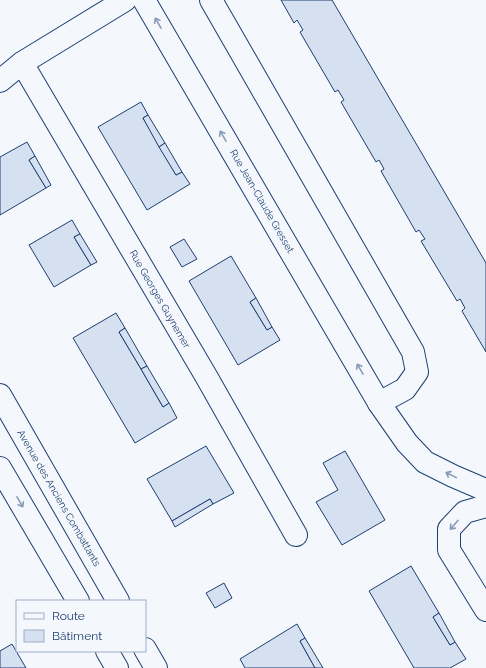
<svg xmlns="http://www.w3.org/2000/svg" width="486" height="668" viewBox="0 0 486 668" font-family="Raleway,sans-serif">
	<rect width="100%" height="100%" fill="#f4f7fb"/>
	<g fill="#d5e0f0" stroke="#1d3f73">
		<path d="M281,0H332L486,263V352L462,311L465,308L460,299L457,301L421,241L425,239L419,230L416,232L381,171L384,169L379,160L376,162L341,102L344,100L338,90L335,92L300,32L303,30L297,20L294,23Z"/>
		<path d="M141,102L148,115L143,118L176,175L182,172L190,184L147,210L98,127Z"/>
		<path d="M148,115L165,143L159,147L143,118Z"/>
		<path d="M27,142L35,156L29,160L46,188L0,215V157Z"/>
		<path d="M165,143L182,172L176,175L159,147Z"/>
		<path d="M35,156L51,185L46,188L29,160Z"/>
		<path d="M72,220L80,234L74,237L91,265L54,287L29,245Z"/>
		<path d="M80,234L97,262L91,265L74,237Z"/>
		<path d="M184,239L197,259L182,267L170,247Z"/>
		<path d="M231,256L256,298L250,302L267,330L272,327L280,340L238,365L189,281Z"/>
		<path d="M256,298L272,327L267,330L250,302Z"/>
		<path d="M116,313L125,328L119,332L141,369L163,407L169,403L177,418L135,443L73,338Z"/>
		<path d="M125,328L147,366L141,369L119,332Z"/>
		<path d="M147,366L169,403L163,407L141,369Z"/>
		<path d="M206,446L234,493L213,504L210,499L172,521L147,479Z"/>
		<path d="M345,451L385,520L342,545L316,502L338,490L323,463Z"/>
		<path d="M210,499L213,504L175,527L172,521Z"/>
		<path d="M411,566L439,613L433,617L450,645L455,642L466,659L450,668H414L369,591Z"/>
		<path d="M224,583L232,598L215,608L206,593Z"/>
		<path d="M439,613L455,642L450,645L433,617Z"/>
		<path d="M297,624L305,638L300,641L315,668H245L240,659Z"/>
		<path d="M305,638L323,668H315L300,641Z"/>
		<path d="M12,644L26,668H0V651Z"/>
	</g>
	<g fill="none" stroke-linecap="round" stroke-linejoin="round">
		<g stroke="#1d3f73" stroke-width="24">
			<g id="street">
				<path d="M144,0L379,403L407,443L425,462L453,476L481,488L486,491"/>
				<path d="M211,0L413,352L417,372L405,389L379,403"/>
				<path d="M22,63L206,376L296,535"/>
				<path d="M0,81L22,63L125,0"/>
				<path d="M486,506L465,512L449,529V550L486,610"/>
			</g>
		</g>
		<g stroke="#1d3f73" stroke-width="24">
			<g id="secondary">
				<path d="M0,395L118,601"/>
				<path d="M0,468L78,601"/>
				<path d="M145,649L156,668"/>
				<path d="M107,651L117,668"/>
			</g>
		</g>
		<use href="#street" stroke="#f4f7fb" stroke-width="22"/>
		<use href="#secondary" stroke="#f4f7fb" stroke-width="22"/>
	</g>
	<defs><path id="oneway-shaft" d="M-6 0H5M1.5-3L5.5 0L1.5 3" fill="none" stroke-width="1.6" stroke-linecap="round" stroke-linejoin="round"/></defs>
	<g stroke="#889bb7">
		<use href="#oneway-shaft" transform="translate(158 23) rotate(-120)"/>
		<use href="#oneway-shaft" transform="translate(223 136) rotate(-120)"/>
		<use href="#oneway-shaft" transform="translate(360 369) rotate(-120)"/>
		<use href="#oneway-shaft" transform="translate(451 475) rotate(-154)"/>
		<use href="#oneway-shaft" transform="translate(20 502) rotate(60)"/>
		<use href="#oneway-shaft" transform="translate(454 525) rotate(131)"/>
	</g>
	<g text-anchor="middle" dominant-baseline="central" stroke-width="3" stroke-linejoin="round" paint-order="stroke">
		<g font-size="10" fill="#1d3f73" stroke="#f4f7fb">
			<text transform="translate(262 201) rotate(60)">Rue Jean-Claude Gresset</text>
			<text transform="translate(160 299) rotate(60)">Rue Georges Guynemer</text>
			<text transform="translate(59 498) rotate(60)">Avenue des Anciens Combattants</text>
		</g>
	</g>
	<rect x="16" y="600" width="130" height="52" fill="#f4f7fb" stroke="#9eadc5"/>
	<rect x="24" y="613" width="20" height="6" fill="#f4f7fb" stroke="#9eadc5"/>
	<text x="52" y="620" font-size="12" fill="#1d3f73">Route</text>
	<rect x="24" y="630" width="20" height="12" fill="#d5e0f0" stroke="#9eadc5"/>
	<text x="52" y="640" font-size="12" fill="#1d3f73">Bâtiment</text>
</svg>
